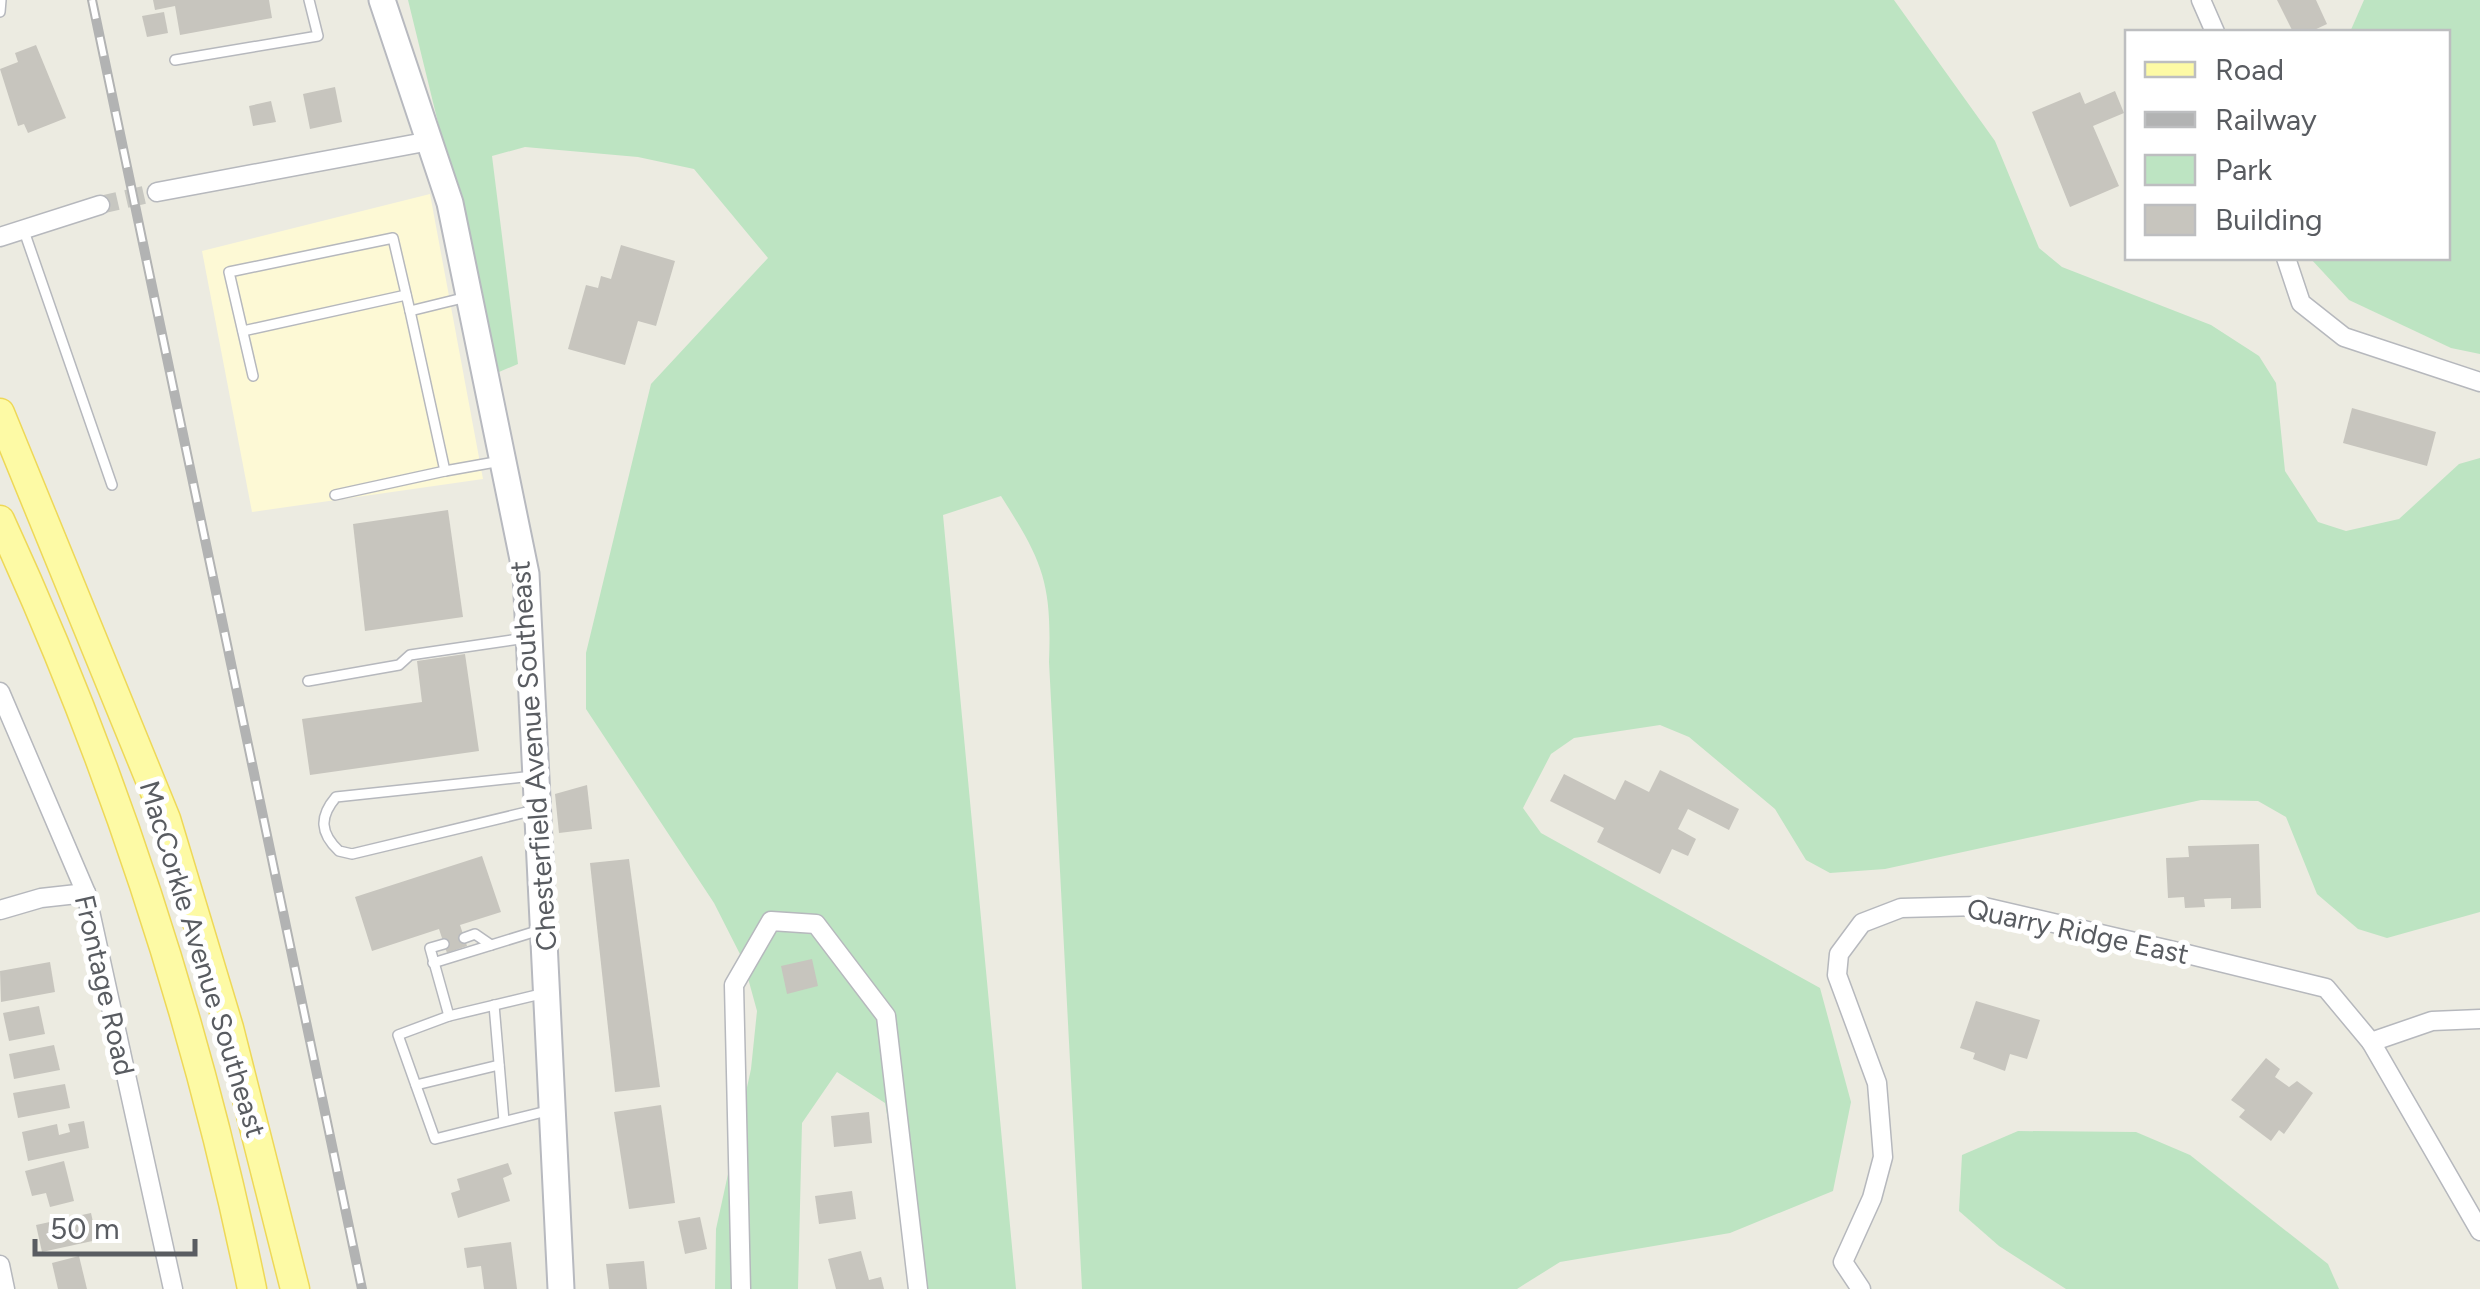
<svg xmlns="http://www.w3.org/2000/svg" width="2480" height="1289" viewBox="0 0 2480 1289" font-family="Figtree,sans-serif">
	<rect width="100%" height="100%" fill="#ecebe1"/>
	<path fill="#fdf9d5" d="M430,194L483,479L252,512L202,251Z"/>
	<g fill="#bde4c2">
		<path d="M408,0H1894L1995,141L2039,248L2062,267L2211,325L2259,356L2276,383L2285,471L2318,522L2346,531L2399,519L2459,464L2480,458V912L2387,938L2358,929L2317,894L2286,817L2258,801L2201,800L1885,869L1830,873L1806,860L1775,809L1689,737L1660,725L1574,738L1551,754L1523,808L1541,833L1820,988L1851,1102L1833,1191L1730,1233L1560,1262L1517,1289H1082L1049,662C1052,583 1043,562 1001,496L943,515L1016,1289H918L885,1103L837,1072L802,1123L798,1289H715L716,1229L751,1069L757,1011L743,960L714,903L586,709V653L651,384L768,258L694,169L638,157L525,147L492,156L518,364L499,372Z"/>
		<path d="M2364,0H2480V354L2451,348L2349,300L2311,259L2448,258V32H2350Z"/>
		<path d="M2018,1131L2136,1132L2190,1155L2328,1264L2339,1289H2066L1999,1246L1959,1211L1962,1155Z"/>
	</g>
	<g fill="#c7c5be">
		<path d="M153,0H269L272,18L180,35L175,6L155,10Z"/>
		<path d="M2277,0H2316L2327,24L2310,32H2293Z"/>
		<path d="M164,12L168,33L147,37L142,16Z"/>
		<path d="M36,45L66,118L28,133L24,124L18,126L0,69L18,62L15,53Z"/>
		<path d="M335,87L342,122L310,129L303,94Z"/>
		<path d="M2115,91L2124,113L2093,126L2119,186L2070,207L2032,112L2080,92L2085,104Z"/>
		<path d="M271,101L276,122L253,126L249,106Z"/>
		<path d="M621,245L675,261L656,326L638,321L625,365L568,349L586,285L598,288L601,276L611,279Z"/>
		<path d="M2352,408L2436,432L2427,466L2343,443Z"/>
		<path d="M448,510L463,617L365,631L353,524Z"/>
		<path d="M465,654L479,751L310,775L302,719L422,702L417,661Z"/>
		<path d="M1660,770L1739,809L1729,830L1688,809L1678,829L1696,839L1688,856L1672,849L1660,874L1597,842L1604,828L1550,801L1564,774L1615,800L1625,780L1649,792Z"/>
		<path d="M587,785L592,829L559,833L555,794Z"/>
		<path d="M2259,844L2261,908L2231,909V898L2204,899L2205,907L2185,908L2184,897L2168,898L2166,858L2189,857L2188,846Z"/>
		<path d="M482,856L501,912L460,925L467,946L447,953L439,929L372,951L355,897Z"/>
		<path d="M629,859L660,1087L615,1092L590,863Z"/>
		<path d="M812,959L818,986L787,994L781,966Z"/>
		<path d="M50,962L55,992L1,1002L0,971Z"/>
		<path d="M1976,1001L2040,1020L2027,1059L2010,1054L2005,1071L1973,1059L1975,1053L1960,1048Z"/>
		<path d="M39,1006L45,1034L9,1041L3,1013Z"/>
		<path d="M54,1045L60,1070L14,1079L9,1054Z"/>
		<path d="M2266,1058L2280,1069L2275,1077L2289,1087L2297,1081L2313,1093L2284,1134L2279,1130L2271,1141L2239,1117L2245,1110L2231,1100Z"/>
		<path d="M65,1084L70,1108L18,1118L13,1093Z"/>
		<path d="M661,1105L675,1203L629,1209L614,1112Z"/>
		<path d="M869,1112L872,1143L834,1147L831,1116Z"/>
		<path d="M84,1121L89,1148L28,1161L22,1132L57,1124L59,1135L70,1132L68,1124Z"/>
		<path d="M64,1161L74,1201L50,1207L46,1193L32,1196L25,1171Z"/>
		<path d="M508,1163L512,1174L503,1178L510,1201L458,1218L451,1193L460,1190L457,1179Z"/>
		<path d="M852,1191L856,1219L819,1224L815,1196Z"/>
		<path d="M91,1213L97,1240L42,1252L36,1225Z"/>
		<path d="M700,1217L707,1249L685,1254L678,1221Z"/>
		<path d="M511,1242L517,1289H484L481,1266L467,1268L464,1248Z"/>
		<path d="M861,1251L869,1280L881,1277L884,1289H836L828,1259Z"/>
		<path d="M79,1256L87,1289H58L52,1263Z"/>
		<path d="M644,1261L647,1289H609L606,1264Z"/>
	</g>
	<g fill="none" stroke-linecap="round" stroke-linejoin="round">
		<path stroke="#c7c7c1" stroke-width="18" stroke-dasharray="18 9" stroke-linecap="butt" d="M100,205L157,192"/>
		<g stroke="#b6b8bd" stroke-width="12">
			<g id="lane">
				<path d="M0,12L1,0"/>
				<path d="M175,60L318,36L309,0"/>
				<path d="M24,231L112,485"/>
				<path d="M467,297L410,311L445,471L501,461"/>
				<path d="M243,331L406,295"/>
				<path d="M253,376L229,272L393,238L410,311"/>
				<path d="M335,495L445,471"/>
				<path d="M308,681L399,665L410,655L526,638"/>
				<path d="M533,776L336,797C319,817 320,833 339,851L352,854L535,810"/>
				<path d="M464,938L475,934L491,945"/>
				<path d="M444,944L430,948L449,1016"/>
				<path d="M433,963L540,930"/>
				<path d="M545,993L449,1016L398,1035L435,1139L547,1111"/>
				<path d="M494,1005L504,1121"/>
				<path d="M416,1085L499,1065"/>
			</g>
		</g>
		<g stroke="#b6b8bd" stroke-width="21">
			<g id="street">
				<path d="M2201,0L2215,32"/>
				<path d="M157,192L430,141"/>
				<path d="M0,237L100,205"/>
				<path d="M2286,258L2301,303L2344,337L2480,382"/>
				<path d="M0,692L86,893L173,1289"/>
				<path d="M0,910L41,898L86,893"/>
				<path d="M2371,1042L2480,1231"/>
				<path d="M0,1265L5,1289"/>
				<path d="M741,1289L734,985L771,921L816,924L886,1016L918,1289"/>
				<path d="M1861,1289L1843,1262L1872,1198L1883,1157L1877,1083L1837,975L1839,954L1862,923L1901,908L1980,906L2191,955L2326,988L2371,1042L2432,1021L2480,1019"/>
			</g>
		</g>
		<g stroke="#b7b9bf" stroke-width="29">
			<path id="secondary" d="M382,0L450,203L526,574L561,1289"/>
		</g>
		<g stroke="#eed858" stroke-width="31">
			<g id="primary">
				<path d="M0,413L166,819L229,1028L295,1289"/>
				<path d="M0,520C114,767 197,1023 252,1289"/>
			</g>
		</g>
		<use href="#lane" stroke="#fff" stroke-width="9"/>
		<use href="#street" stroke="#fff" stroke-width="18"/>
		<use href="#secondary" stroke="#fff" stroke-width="25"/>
		<use href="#primary" stroke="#fdfaa5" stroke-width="28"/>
		<g stroke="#b2b3b3" stroke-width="10">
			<path id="rail" d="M92,0L362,1289"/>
		</g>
		<use href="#rail" stroke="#fff" stroke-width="6" stroke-dasharray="19" stroke-linecap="butt"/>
	</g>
	<g text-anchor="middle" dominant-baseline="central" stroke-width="10" stroke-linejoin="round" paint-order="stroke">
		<g font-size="28" fill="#595c61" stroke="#fff">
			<text transform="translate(533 756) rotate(-94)">Chesterfield Avenue Southeast</text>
			<text transform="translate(2078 931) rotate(12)">Quarry Ridge East</text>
			<text transform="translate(203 959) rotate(73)">MacCorkle Avenue Southeast</text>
			<text transform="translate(105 985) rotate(77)">Frontage Road</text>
		</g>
	</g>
	<rect x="2125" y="30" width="325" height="230" fill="#ffffff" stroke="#bdbec0" stroke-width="2.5"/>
	<rect x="2145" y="62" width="50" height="15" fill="#fdfaa5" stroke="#bdbec0" stroke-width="2.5"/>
	<text x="2215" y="80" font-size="30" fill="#595c61">Road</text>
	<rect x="2145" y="112" width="50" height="15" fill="#b2b3b3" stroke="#bdbec0" stroke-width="2.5"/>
	<text x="2215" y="130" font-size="30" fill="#595c61">Railway</text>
	<rect x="2145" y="155" width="50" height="30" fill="#bde4c2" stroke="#bdbec0" stroke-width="2.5"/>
	<text x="2215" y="180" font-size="30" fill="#595c61">Park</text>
	<rect x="2145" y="205" width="50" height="30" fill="#c7c5be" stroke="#bdbec0" stroke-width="2.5"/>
	<text x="2215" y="230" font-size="30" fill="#595c61">Building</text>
	<path d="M35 1239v15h160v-15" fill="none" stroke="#595c61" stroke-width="5"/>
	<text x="50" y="1239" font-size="30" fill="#595c61" stroke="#ffffff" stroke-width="8" paint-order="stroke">50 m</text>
</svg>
